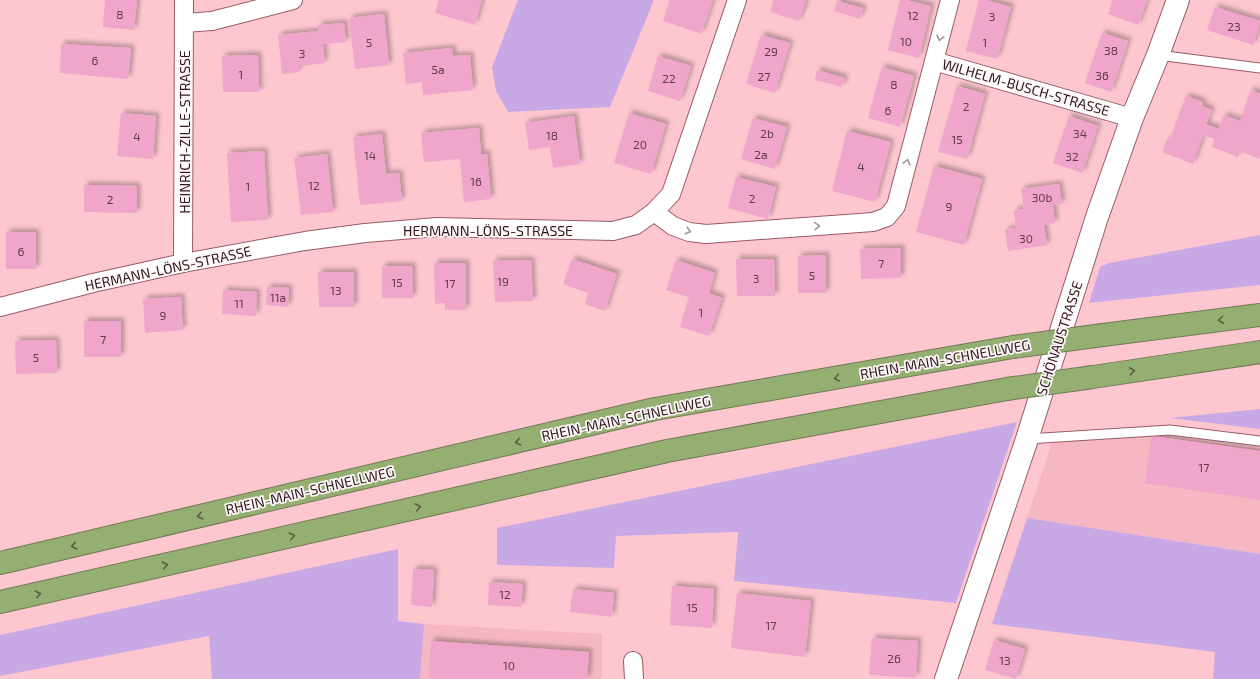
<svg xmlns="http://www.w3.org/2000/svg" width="1260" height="679" viewBox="0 0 1260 679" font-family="'Exo 2',sans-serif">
	<defs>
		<filter id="shadow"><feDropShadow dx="3.5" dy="-3.5" stdDeviation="2" flood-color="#0004"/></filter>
	</defs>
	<rect width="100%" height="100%" fill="#fec7d0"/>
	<g fill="#f5b8c2">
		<path d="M1151,434L1260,449V554L1027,518L1052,443Z"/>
		<path d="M424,624L602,634V679H420Z"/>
	</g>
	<g fill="#c8a9e5">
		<path d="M518,0H654L610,107L508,112L496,91L492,67Z"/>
		<path d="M1260,235V285L1089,303L1100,267L1109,263Z"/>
		<path d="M1260,409V429L1170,418Z"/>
		<path d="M1017,422L956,603L734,581L738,532L616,536L614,568L497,565V528Z"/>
		<path d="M1027,518L1260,554V679H1213L1215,652L992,624Z"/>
		<path d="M398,549V621L424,624L420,679H212L209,636L0,676V635Z"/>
	</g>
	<g fill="#f0a5cb" filter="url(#shadow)">
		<path d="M105,0H137L134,30L103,27Z"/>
		<path d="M439,0H482L475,25L435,13Z"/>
		<path d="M670,0H713L701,34L663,21Z"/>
		<path d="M774,0H806L799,21L770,12Z"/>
		<path d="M900,0H906L931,6L919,58L888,50Z"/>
		<path d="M979,0H986L1011,7L997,59L966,51Z"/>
		<path d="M1113,0H1147L1138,25L1108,14Z"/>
		<path d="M837,1L863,8L860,19L834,11Z"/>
		<path d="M1215,7L1260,21L1253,45L1207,30Z"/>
		<path d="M384,14L389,65L355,69L349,18Z"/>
		<path d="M344,23L346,42L323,44L325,63L299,66V72L282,74L278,35L319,31L318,25Z"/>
		<path d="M1102,33L1128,41L1111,92L1085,83Z"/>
		<path d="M761,35L790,43L775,93L746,84Z"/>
		<path d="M61,44L131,48L128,79L60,73Z"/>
		<path d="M452,48L453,56L470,55L473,90L423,95L422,82L406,84L403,53Z"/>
		<path d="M258,55L259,92H223L222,56Z"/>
		<path d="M658,56L691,66L680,101L648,91Z"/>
		<path d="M882,67L914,76L900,127L868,118Z"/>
		<path d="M817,70L845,78L842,87L815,80Z"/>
		<path d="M957,86L985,94L967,159L938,152Z"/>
		<path d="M1251,90L1260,94V159L1240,151L1238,157L1212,147L1214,139L1203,135L1193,164L1162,152L1168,138L1170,139L1186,96L1203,102L1202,106L1212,110L1206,124L1218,129L1224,115L1240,121Z"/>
		<path d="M121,113L156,116L153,159L117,156Z"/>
		<path d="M629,113L666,124L651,174L614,163Z"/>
		<path d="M574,116L580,164L553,168L550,147L529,150L525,123Z"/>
		<path d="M1069,116L1098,126L1082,173L1053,163Z"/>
		<path d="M753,118L787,127L775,169L741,159Z"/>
		<path d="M479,128L481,154H487L491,199L464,202L460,159L424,162L421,133Z"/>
		<path d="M847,131L891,142L875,202L832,191Z"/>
		<path d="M382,134L386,174L399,173L402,201L360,205L353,137Z"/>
		<path d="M264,151L268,220L231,222L227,153Z"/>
		<path d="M327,154L333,212L301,215L294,158Z"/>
		<path d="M934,166L982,179L964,245L916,232Z"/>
		<path d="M736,177L776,187L768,219L728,208Z"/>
		<path d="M1059,184L1062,204L1053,205L1055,223L1044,225L1047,245L1008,251L1005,230L1016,228L1014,210L1024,209L1021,189Z"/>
		<path d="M84,185L137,186V213L84,212Z"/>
		<rect x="6" y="232" width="30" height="37"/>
		<path d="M901,248V278L861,279L860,249Z"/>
		<path d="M826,255V293H798V256Z"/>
		<path d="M572,259L617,274L605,311L585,304L588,293L563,284Z"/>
		<path d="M736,259H774L775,296H737Z"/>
		<path d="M531,260L533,301L495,302L493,261Z"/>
		<path d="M676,260L715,273L709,293L722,298L709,336L680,327L689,297L666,290Z"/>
		<path d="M434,263H466V310H445V303L435,304Z"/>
		<path d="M382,266H412L413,298H382Z"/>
		<path d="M318,272H354V307H319Z"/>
		<path d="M267,287L289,288L288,307L266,305Z"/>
		<path d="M223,290L257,292L256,316L222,314Z"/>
		<path d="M181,297L183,330L145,333L143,299Z"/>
		<rect x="84" y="321" width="37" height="36"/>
		<path d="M56,340L57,373L16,374L15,341Z"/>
		<path d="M1152,436L1260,451V500L1145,483Z"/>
		<path d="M413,569L434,570L432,607L411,605Z"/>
		<path d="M489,582L523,584L521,607L488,605Z"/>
		<path d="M672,586L714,589L712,628L670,625Z"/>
		<path d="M573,589L614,593L612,617L570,612Z"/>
		<path d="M737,593L811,601L805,657L731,648Z"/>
		<path d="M872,638L918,641L916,678L869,675Z"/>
		<path d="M994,640L1025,649L1016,679L985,670Z"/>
		<path d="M431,641L589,652L587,679H429Z"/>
	</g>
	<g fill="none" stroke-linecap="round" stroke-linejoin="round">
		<g stroke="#975b67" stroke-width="11">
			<g id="service">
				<path d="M1158,55L1260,68"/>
				<path d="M1027,439L1170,430L1260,441"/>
			</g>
		</g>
		<g stroke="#975b67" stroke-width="20">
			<g id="minor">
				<path d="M950,0L934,61L1132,118"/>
				<path d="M184,23L212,21L293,0"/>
				<path d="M654,212L673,226L689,232L706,234L873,222L887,217L896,206L934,61"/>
				<path d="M183,263L184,0"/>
				<path d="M0,307L93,283L183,263L305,241L365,233L437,227L613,231L636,225L654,212L671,194L737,0"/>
				<path d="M633,661L634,679"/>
			</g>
		</g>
		<g stroke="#975b67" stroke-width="24">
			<path id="tertiary" d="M946,679L1027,439L1097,217L1132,118L1158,55L1178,0"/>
		</g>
		<g stroke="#717a54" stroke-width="24">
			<g id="motorway">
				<path d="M1103,335L1260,315"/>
				<path d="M1093,377L1260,352"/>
				<path d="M0,563L655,409L1013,347"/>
				<path d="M0,602L667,451L1007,389"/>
			</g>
		</g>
		<use href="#service" stroke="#fff" stroke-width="9"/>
		<use href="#minor" stroke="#fff" stroke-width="18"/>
		<use href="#tertiary" stroke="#fff" stroke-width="22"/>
		<use href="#motorway" stroke="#94af71" stroke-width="22"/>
		<g stroke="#717a54" stroke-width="24" stroke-linecap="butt">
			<g id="motorway-bridge">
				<path d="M1013,347L1103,335"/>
				<path d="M1007,389L1093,377"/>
			</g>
		</g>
		<use href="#motorway-bridge" stroke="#94af71" stroke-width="22"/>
	</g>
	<defs><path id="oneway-chevron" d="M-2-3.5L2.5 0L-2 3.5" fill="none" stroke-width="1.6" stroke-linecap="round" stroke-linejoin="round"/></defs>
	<g stroke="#a29799">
		<use href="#oneway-chevron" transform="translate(940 38) rotate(105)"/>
		<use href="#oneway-chevron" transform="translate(907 162) rotate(-75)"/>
		<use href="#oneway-chevron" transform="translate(817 226) rotate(-4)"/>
		<use href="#oneway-chevron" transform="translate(688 231) rotate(16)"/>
	</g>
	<g stroke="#5d5c43">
		<use href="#oneway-chevron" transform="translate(1221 320) rotate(173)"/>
		<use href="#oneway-chevron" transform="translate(1132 371) rotate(-8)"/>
		<use href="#oneway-chevron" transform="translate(837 378) rotate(170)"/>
		<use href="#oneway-chevron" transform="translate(518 442) rotate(167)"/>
		<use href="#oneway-chevron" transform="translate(418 507) rotate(-13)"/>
		<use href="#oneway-chevron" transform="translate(200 516) rotate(167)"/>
		<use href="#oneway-chevron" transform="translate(292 536) rotate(-13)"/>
		<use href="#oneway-chevron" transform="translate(74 546) rotate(167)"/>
		<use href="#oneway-chevron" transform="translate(165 565) rotate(-13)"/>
		<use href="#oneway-chevron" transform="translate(38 594) rotate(-13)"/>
	</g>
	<g text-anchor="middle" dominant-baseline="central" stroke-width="3.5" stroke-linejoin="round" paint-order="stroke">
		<g font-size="12" fill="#603b48">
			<text x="120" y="14">8</text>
			<text x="913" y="15">12</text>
			<text x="992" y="16">3</text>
			<text x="1234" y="26">23</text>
			<text x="906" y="41">10</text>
			<text x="369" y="42">5</text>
			<text x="985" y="42">1</text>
			<text x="1111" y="50">38</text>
			<text x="771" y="51">29</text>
			<text x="302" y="53">3</text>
			<text x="95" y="60">6</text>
			<text x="438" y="69">5a</text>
			<text x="241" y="74">1</text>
			<text x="1102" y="75">36</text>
			<text x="764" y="76">27</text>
			<text x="669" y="78">22</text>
			<text x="894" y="84">8</text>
			<text x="966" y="106">2</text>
			<text x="888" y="110">6</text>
			<text x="767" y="133">2b</text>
			<text x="1080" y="133">34</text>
			<text x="552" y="135">18</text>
			<text x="137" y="136">4</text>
			<text x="957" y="139">15</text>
			<text x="640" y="144">20</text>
			<text x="761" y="154">2a</text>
			<text x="370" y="155">14</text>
			<text x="1072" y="156">32</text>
			<text x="861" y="166">4</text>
			<text x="476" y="181">16</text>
			<text x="314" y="185">12</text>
			<text x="248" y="186">1</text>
			<text x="1042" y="197">30b</text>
			<text x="752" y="198">2</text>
			<text x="110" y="199">2</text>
			<text x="949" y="206">9</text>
			<text x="1026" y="238">30</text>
			<text x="21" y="251">6</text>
			<text x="881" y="263">7</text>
			<text x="812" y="275">5</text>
			<text x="756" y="278">3</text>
			<text x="503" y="281">19</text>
			<text x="397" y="282">15</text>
			<text x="450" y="283">17</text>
			<text x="336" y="290">13</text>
			<text x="278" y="297">11a</text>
			<text x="239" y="303">11</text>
			<text x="701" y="312">1</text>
			<text x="163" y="315">9</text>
			<text x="103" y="339">7</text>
			<text x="36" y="357">5</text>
			<text x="1204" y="467">17</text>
			<text x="505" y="594">12</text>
			<text x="692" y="607">15</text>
			<text x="771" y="625">17</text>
			<text x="894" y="658">26</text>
			<text x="1005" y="660">13</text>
			<text x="509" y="665">10</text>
		</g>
		<g font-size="14" fill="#30181d" stroke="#fef7f8">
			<text transform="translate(1026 87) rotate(16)">WILHELM-BUSCH-STRASSE</text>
			<text transform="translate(184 132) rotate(-90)">HEINRICH-ZILLE-STRASSE</text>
			<text x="488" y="230">HERMANN-LÖNS-STRASSE</text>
			<text transform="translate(168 268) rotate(-12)">HERMANN-LÖNS-STRASSE</text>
			<text transform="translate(1059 338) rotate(-72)">SCHÖNAUSTRASSE</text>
			<text transform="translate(945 359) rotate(-10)">RHEIN-MAIN-SCHNELLWEG</text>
			<text transform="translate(626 418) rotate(-12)">RHEIN-MAIN-SCHNELLWEG</text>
			<text transform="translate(310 490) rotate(-13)">RHEIN-MAIN-SCHNELLWEG</text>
		</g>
	</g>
</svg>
